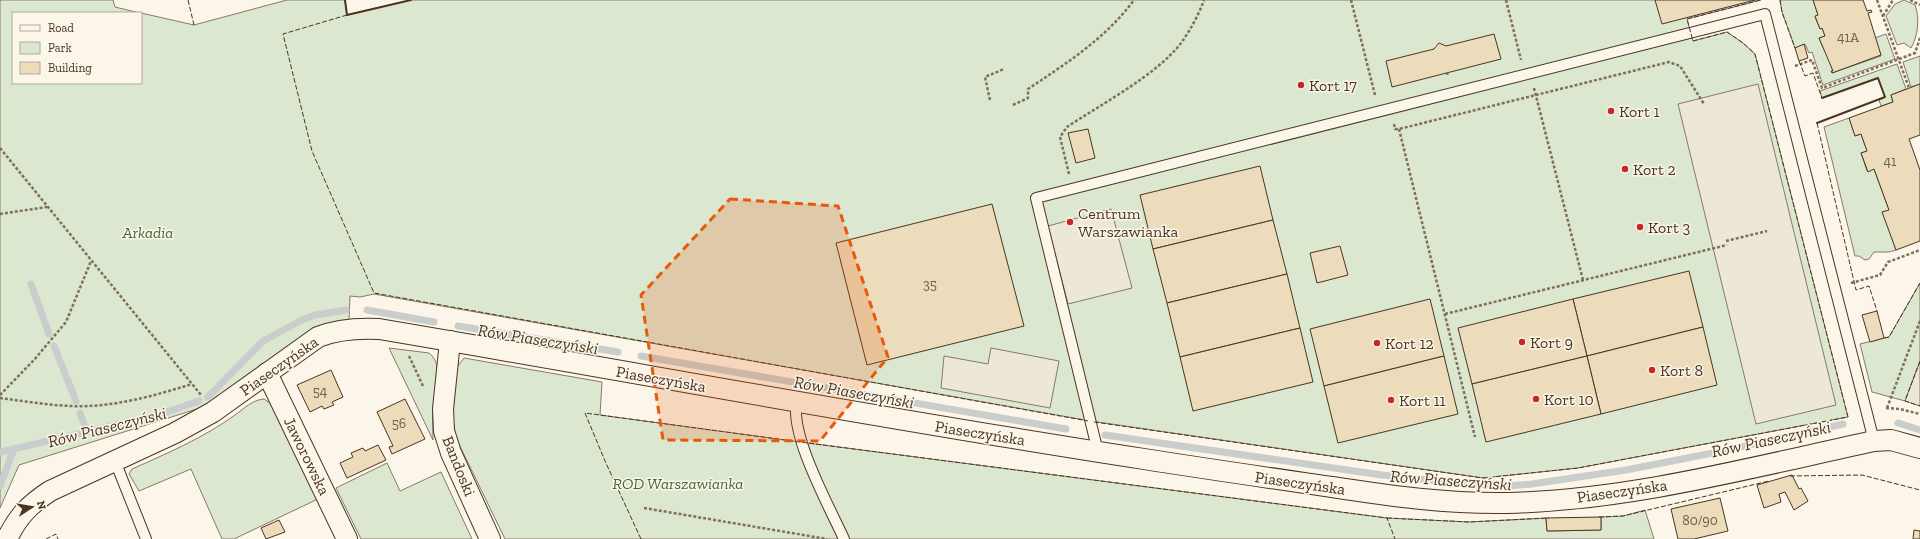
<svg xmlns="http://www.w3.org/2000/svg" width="1920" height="539" viewBox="0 0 1920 539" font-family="'Zilla Slab',serif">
	<rect width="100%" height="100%" fill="#fbf6e9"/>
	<g fill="#dce7d0" stroke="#887966">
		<path d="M0,0H113L115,7L140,13H13V83H141V13L194,25L287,0H345L347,15L411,0H1761L1687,19L1693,41L1727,32L1743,43L1755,54L1848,417L1578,468L1483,478L1091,421L374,294L360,297L350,296L349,321L200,408L19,465L0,508Z"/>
		<path d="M1780,0H1813L1818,15L1815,17L1820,29L1822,28L1825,36L1819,38L1823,48H1825L1833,71L1832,73L1881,56L1875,38L1886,34L1895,59L1823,85L1812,52L1809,53L1805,44L1795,48L1782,12Z"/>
		<path d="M1904,0L1915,5C1920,18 1918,36 1911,48L1904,43L1897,45L1886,16L1895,4Z"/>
		<path d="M1920,56V84L1911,87L1903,62Z"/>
		<path d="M1897,64L1906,89L1891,95L1893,102L1881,106L1879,100L1885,97L1878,78L1822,98L1820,91Z"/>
		<path d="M1849,118L1855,136L1861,134L1867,151L1861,153L1867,171L1874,169L1889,210L1883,212L1896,250L1889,252H1874L1869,259L1865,260L1859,256H1855L1824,127Z"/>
		<path d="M1920,283V361L1905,401L1872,392L1860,344L1889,337Z"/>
		<path d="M389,348L429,353C445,365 434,392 433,409C432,419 433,430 433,440Z"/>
		<path d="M464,358L602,382L600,415L800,442L1387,518L1469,522L1546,518L1547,531L1601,530V517L1623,516L1645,510L1654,539H505L456,438L452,414L457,367Z"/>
		<path d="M264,399L273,405L320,498L234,539H222L191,469L139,491L129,474L132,469C168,453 203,438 235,415C245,408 252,400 264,399Z"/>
		<path d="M387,463L400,491L441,472L472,539H361L336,488Z"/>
	</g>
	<g fill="#ede7d9" stroke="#887966">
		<path d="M1758,84L1836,405L1756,424L1678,104Z"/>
		<path d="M1111,209L1132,288L1068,304L1048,226Z"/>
		<path d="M991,348L1059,361L1050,408L941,388L944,356L988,364Z"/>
		<path d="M1920,361V406L1905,401Z"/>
	</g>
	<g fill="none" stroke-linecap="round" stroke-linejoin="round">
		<g stroke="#c9cecd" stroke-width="7">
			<path d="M31,284L49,334"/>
			<path d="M367,310L434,322"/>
			<path d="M458,326L618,352"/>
			<path d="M54,346L76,401"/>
			<path d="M641,356L1066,429"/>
			<path d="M208,397L263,341L302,320L315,315L346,310"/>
			<path d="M80,413L87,432"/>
			<path d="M1898,423L1920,430"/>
			<path d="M1105,435L1382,475L1447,482L1507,486L1532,484L1626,470L1718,452L1843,424"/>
			<path d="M0,452L155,416L199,401"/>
			<path d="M0,486L14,449"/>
		</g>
	</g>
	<g fill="#ecdcbc" stroke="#4a3520">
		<path d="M1655,0H1755L1662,24Z"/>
		<path d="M1813,0H1863L1867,11L1871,10L1872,12L1868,13L1881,55L1832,73L1831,71H1833L1819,38L1825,36L1822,28L1820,29L1815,16L1818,15Z"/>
		<path d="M1494,34L1501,59L1392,87L1386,61L1434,49L1439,43L1446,46Z"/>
		<path d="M1804,44L1808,58L1799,61L1795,48Z"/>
		<path d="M1920,84V135L1909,139L1920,170V241L1896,250L1882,212L1889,210L1874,169L1868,172L1861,153L1867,151L1861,134L1855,136L1849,118L1893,102L1891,95Z"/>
		<path d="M1088,129L1095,158L1076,163L1068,133Z"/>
		<path d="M1260,166L1273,220L1153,249L1140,195Z"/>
		<path d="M992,204L1024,326L867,365L836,243Z"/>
		<path d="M1273,220L1287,274L1167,303L1153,249Z"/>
		<path d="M1340,246L1348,275L1317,283L1310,253Z"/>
		<path d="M1689,271L1703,327L1587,356L1573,299Z"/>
		<path d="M1287,274L1300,328L1180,357L1167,303Z"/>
		<path d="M1430,299L1444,356L1324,386L1310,329Z"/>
		<path d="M1573,299L1587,356L1472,384L1458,328Z"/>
		<path d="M1877,311L1884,338L1870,342L1862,315Z"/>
		<path d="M1703,327L1717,385L1601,414L1587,356Z"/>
		<path d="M1300,328L1313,382L1193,411L1180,357Z"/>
		<path d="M1444,356L1458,414L1338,443L1324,386Z"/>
		<path d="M1587,356L1601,414L1486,442L1472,384Z"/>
		<path d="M331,370L343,397L332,402L334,405L324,409L322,406L310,412L297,385Z"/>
		<path d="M405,399L425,439L392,454L389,447L393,446L377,412Z"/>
		<path d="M378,445L386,460L347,478L340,463L353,457L351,453L363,448L365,451Z"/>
		<path d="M1792,475L1799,489L1801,488L1808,501L1794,510L1785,492L1779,494L1781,502L1764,508L1757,485Z"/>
		<path d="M1720,498L1728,531L1694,539H1678L1671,509Z"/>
		<path d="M1601,517V530L1547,531L1546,518Z"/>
		<path d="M279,520L285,532L266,539L261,528Z"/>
		<path d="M1914,530L1920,531V539H1913Z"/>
	</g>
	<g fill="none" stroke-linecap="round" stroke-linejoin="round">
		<g stroke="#4a3520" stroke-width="12">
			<g id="service">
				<path d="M797,402C789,434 830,508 844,539"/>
				<path d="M1098,452L1036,198L1765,14L1874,441"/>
				<path d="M115,461L146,539"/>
			</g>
		</g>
		<g stroke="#4a3520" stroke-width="22">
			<g id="minor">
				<path d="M450,341L443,409L444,431L451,453L490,539"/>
				<path d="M267,373L347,539"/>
				<path d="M7,539C18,516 29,505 50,491L175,433L213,412L318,337C338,329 358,328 379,329C634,372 888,420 1144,459C1207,469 1270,478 1332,487C1390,496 1448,504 1507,503C1631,500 1753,467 1874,441L1891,440L1920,448"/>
			</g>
		</g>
		<g stroke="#7f6f5c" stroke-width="2.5" stroke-dasharray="3 2" stroke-linecap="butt">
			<path d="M1351,0L1375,95"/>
			<path d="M1506,0L1521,60"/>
			<path d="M1877,0L1909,88"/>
			<path d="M1910,0L1920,5"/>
			<path d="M1883,16L1893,0"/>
			<path d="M1795,66L1812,60L1822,88L1915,53L1920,38"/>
			<path d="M1447,72L1448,77"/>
			<path d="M1534,88L1583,280"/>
			<path d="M990,100L985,77L1004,69"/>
			<path d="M1013,105L1028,98V89C1067,63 1106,38 1134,0"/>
			<path d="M1394,124L1395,129H1399L1669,62L1680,66L1704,104"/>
			<path d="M1399,129L1475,437"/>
			<path d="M0,148L201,395"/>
			<path d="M1069,174L1060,137L1067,127C1100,105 1158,74 1181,43C1190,31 1199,14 1204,0"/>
			<path d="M0,214L47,207"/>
			<path d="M1726,241L1767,231"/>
			<path d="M1851,283L1880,275L1888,262L1920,250"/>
			<path d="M1445,314L1727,245"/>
			<path d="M409,356L423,386"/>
			<path d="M0,395L34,360L66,322L91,261"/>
			<path d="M0,398C23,401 47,405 71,406C110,408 154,396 192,384"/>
			<path d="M1886,408L1900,409L1920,414"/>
			<path d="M1887,408L1920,321"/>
			<path d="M644,508L827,539"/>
		</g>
		<use href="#service" stroke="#fbf6e9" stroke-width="10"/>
		<use href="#minor" stroke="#fbf6e9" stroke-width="20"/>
		<g stroke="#4a3520" stroke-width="1" stroke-dasharray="5 2" stroke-linecap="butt">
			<path d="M188,0L194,25"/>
			<path d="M1780,0L1782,12L1795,48"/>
			<path d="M347,15L283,34L312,151L374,293L1088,421"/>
			<path d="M1799,61L1805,76L1813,73L1822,98"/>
			<path d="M1817,123L1856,290L1869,286L1877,311"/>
			<path d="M1884,338L1889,337L1920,283"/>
			<path d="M1920,361L1905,401L1920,406"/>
			<path d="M1094,422L1483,478L1578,468L1848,417L1755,54L1743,43L1727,32L1693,41L1687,19L1761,0"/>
			<path d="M1790,476L1862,475L1920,490"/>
			<path d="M1599,517L1623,516L1769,481"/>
			<path d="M1387,518L1469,522L1549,518"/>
			<path d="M46,539L56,534L58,539"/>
			<path d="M641,539L605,461L585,413L800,442L1387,518L1395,539"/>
		</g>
		<g stroke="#4a3520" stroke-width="2">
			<path d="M345,0L347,15L411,0"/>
			<path d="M1817,123L1885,97L1878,78L1822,98"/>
		</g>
	</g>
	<path fill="#e8590c" fill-opacity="0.2" stroke="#e8590c" stroke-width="3" stroke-dasharray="8 5" stroke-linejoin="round" d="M730,199L838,206L888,357L820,441L663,440L641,295Z"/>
	<g fill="#c62828" stroke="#fbf6e9" stroke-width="1.5">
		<circle cx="1301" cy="85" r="4"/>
		<circle cx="1611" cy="111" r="4"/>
		<circle cx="1625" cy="169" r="4"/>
		<circle cx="1070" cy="222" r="4"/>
		<circle cx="1640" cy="227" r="4"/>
		<circle cx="1522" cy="342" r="4"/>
		<circle cx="1377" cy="343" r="4"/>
		<circle cx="1652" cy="370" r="4"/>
		<circle cx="1536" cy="399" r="4"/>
		<circle cx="1391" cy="400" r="4"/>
	</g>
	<g text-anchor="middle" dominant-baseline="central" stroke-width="3" stroke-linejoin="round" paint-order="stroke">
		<g font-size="14" fill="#725f47">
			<text x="1848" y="37">41A</text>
			<text x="1890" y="161">41</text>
			<text x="930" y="284">35</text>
			<text x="320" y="391">54</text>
			<text x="399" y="423">56</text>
			<text x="1700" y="520">80/90</text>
		</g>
		<g font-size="16" fill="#4a3520" stroke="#fbf6e9" text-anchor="start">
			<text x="1309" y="85">Kort 17</text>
			<text x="1619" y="111">Kort 1</text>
			<text x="1633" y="169">Kort 2</text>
			<text x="1078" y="213">Centrum<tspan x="1078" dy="18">Warszawianka</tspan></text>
			<text x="1648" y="227">Kort 3</text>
			<text x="1530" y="342">Kort 9</text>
			<text x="1385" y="343">Kort 12</text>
			<text x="1660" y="370">Kort 8</text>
			<text x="1544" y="399">Kort 10</text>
			<text x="1399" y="400">Kort 11</text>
		</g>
		<g font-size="16" font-style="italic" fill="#436837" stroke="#fbf6e9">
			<text x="148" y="232">Arkadia</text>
			<text x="678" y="483">ROD Warszawianka</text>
		</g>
		<g font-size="16" fill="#4a3520" stroke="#fbf6e9">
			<text transform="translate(279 366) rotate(-35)">Piaseczyńska</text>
			<text transform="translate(661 379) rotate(10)">Piaseczyńska</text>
			<text transform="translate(980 433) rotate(9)">Piaseczyńska</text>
			<text transform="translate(307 456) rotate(64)">Jaworowska</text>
			<text transform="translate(459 466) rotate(68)">Bandoski</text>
			<text transform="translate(1300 483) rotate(8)">Piaseczyńska</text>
			<text transform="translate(1622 491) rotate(-8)">Piaseczyńska</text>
		</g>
		<g font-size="17" font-style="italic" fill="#4a3520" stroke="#fbf6e9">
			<text transform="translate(538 339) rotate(9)">Rów Piaseczyński</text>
			<text transform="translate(854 392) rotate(10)">Rów Piaseczyński</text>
			<text transform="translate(107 427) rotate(-14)">Rów Piaseczyński</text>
			<text transform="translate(1771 439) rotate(-12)">Rów Piaseczyński</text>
			<text transform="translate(1451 480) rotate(4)">Rów Piaseczyński</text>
		</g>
	</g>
	<rect x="12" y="12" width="130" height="72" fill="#fbf6e9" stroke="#b4a999"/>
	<rect x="20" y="25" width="20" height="6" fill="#fbf6e9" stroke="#b4a999"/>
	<text x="48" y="32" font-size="12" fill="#4a3520">Road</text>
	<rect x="20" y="42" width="20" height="12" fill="#dce7d0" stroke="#b4a999"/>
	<text x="48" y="52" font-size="12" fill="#4a3520">Park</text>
	<rect x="20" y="62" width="20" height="12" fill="#ecdcbc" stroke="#b4a999"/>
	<text x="48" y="72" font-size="12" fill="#4a3520">Building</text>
	<g transform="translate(32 507) rotate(78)" stroke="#fbf6e9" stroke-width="3" paint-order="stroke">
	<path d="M0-3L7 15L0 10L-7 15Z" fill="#4a3520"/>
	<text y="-6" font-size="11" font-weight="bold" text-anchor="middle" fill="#4a3520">N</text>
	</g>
</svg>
